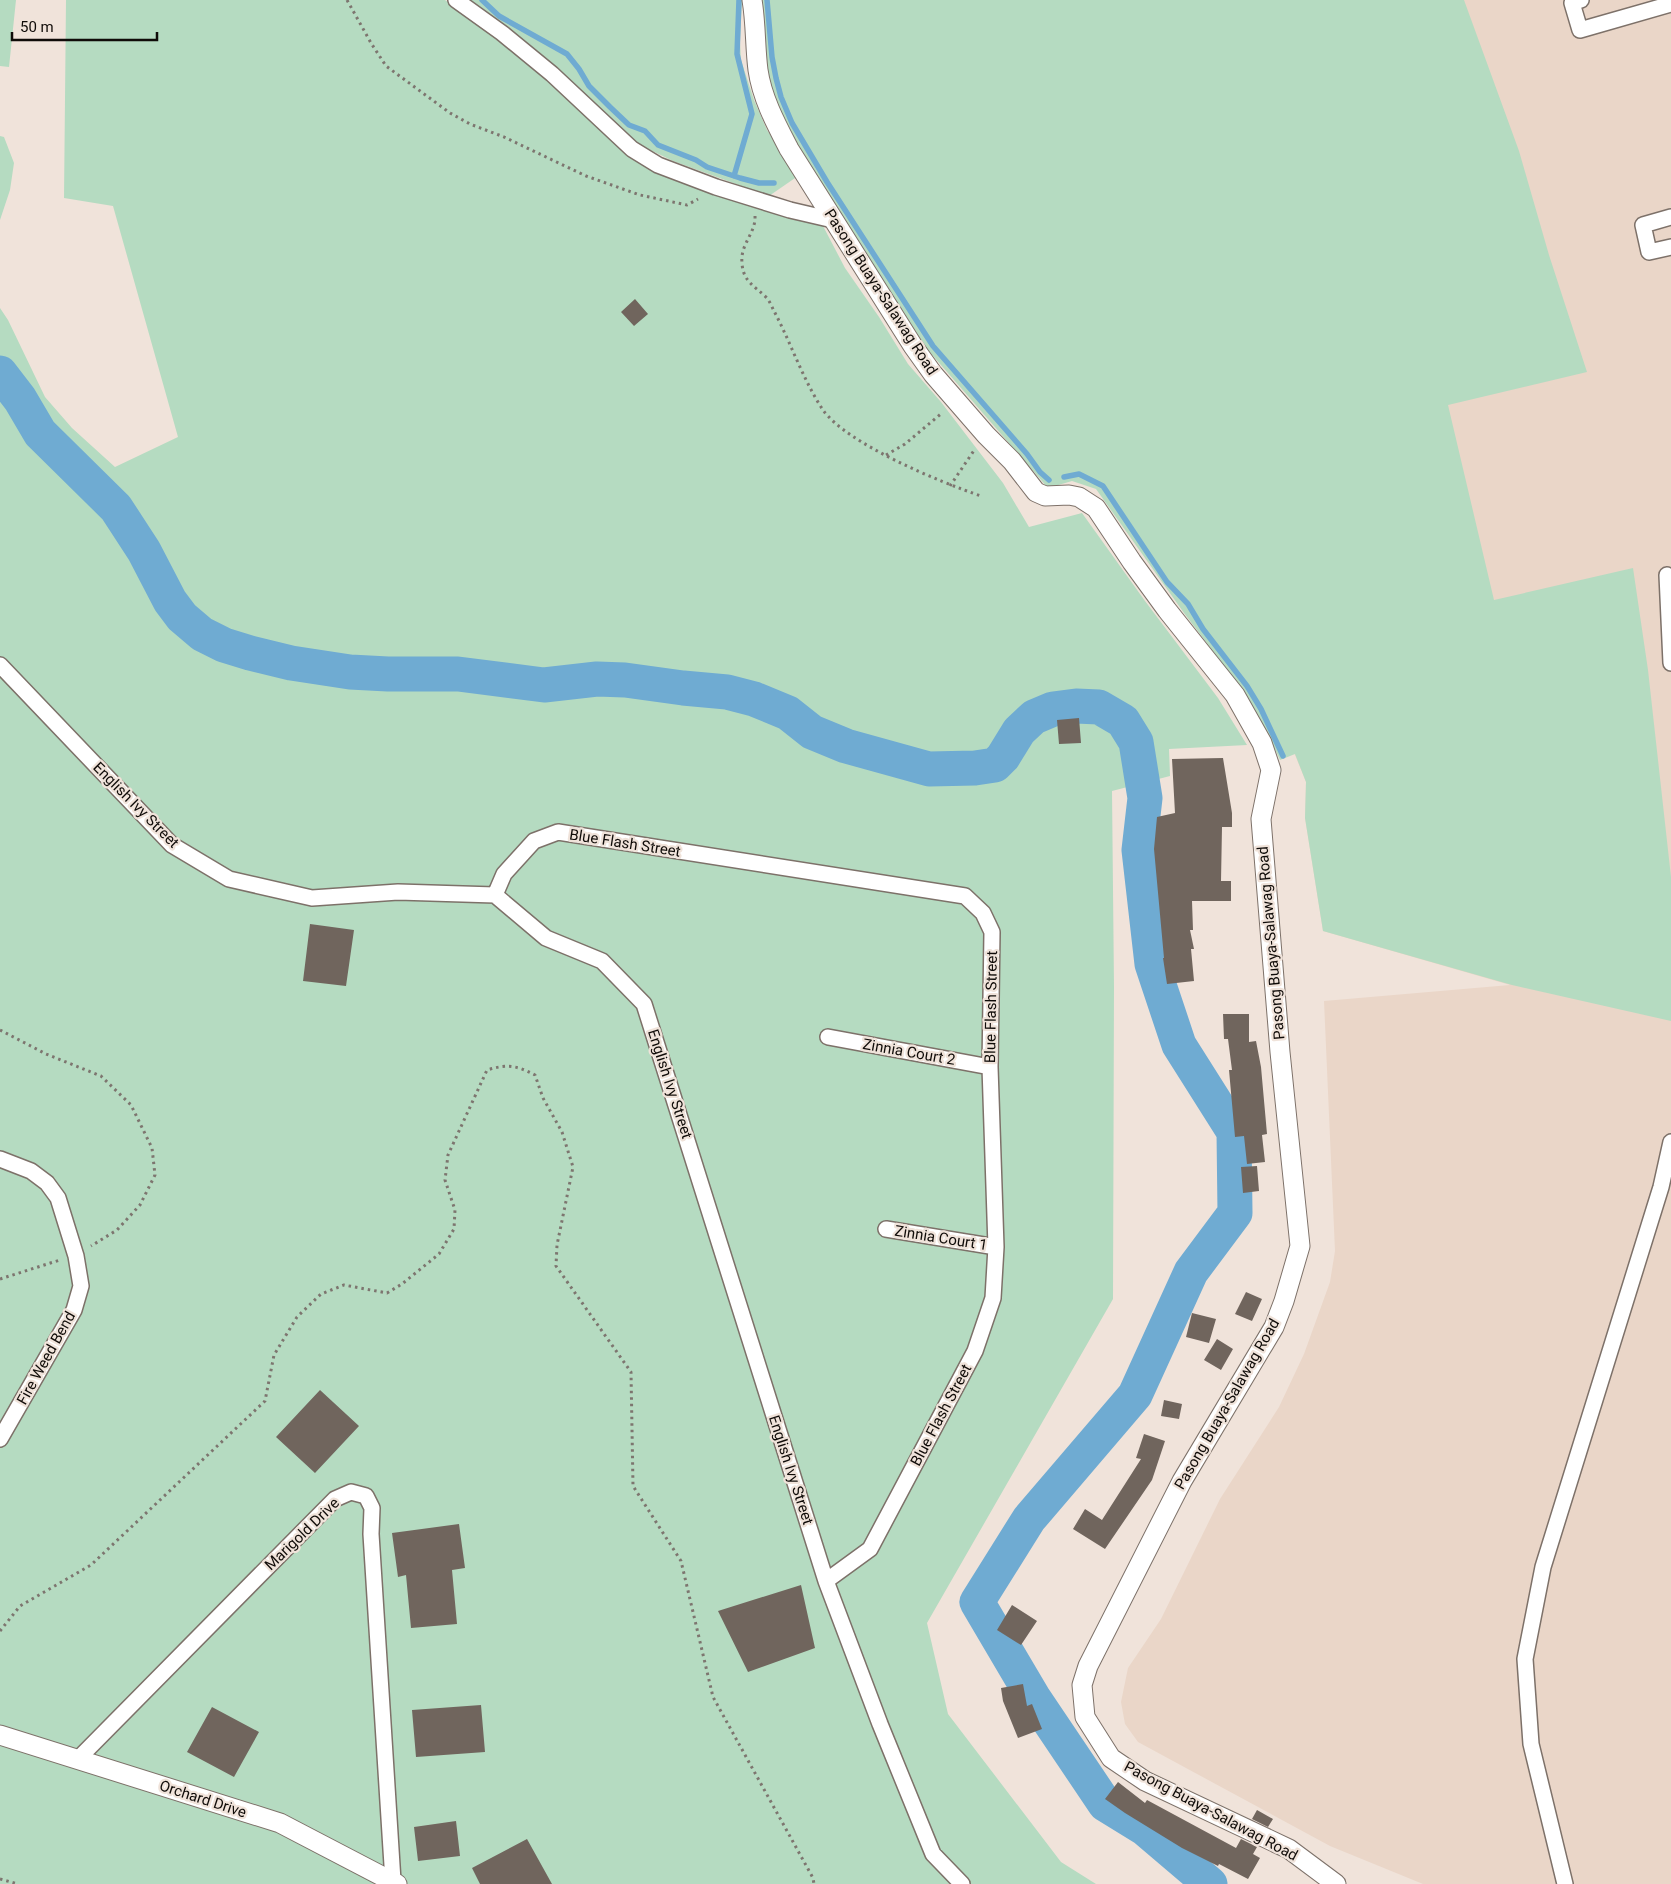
<svg xmlns="http://www.w3.org/2000/svg" width="1671" height="1884" font-family="Roboto,sans-serif">
  <style>
    .built { fill: #ead6c8 }
    .green { fill: #b5dbc1 }
    .lines { fill: none; stroke-linecap: round; stroke-linejoin: round }
    .stream { stroke: #6fabd2; stroke-width: 5.5 }
    .river { stroke: #6fabd2; stroke-width: 35 }
    .building { fill: #70655d }
    .minor-casing { stroke: #7d7169; stroke-width: 18 }
    .tertiary-casing { stroke: #7d7169; stroke-width: 21 }
    .path { stroke: #7d756f; stroke-width: 3; stroke-dasharray: 2.5 4; stroke-linecap: butt }
    .minor { stroke: #fff; stroke-width: 15 }
    .tertiary { stroke: #fff; stroke-width: 19 }
    .labels { text-anchor: middle; dominant-baseline: central; stroke-width: 4.5; stroke-linejoin: round; paint-order: stroke }
    .street-label { font-size: 15px; fill: #0f0b08; stroke: #f0e3da }
  </style>
  <rect width="100%" height="100%" fill="#f0e3da"/>
  <path class="built" d="M 804,0 L 1671,0 L 1671,1884 L 1423,1884 L 1330,1846 L 1138,1742 L 1125,1724 L 1121,1702 L 1128,1668 L 1161,1619 L 1220,1499 L 1279,1407 L 1304,1354 L 1330,1282 L 1335,1251 L 1324,1001 L 1510,985 L 1323,931 L 1305,818 L 1306,782 L 1291,745 Z"/>
  <path class="green" d="M 0,0 L 16,0 L 9,67 L 0,66 Z
    M 66,0 L 445,0 L 525,59 L 610,138 L 786,216 L 823,226 L 845,268 L 879,317 L 908,364 L 941,402 L 1003,483 L 1029,527 L 1082,513 L 1145,601 L 1218,698 L 1247,745 L 1169,749 L 1170,776 L 1112,791 L 1114,987 L 1113,1299 L 927,1623 L 948,1714 L 1061,1862 L 1096,1884 L 0,1884 L 0,308 L 8,320 L 45,397 L 72,428 L 115,467 L 178,437 L 113,206 L 64,198 Z
    M 461,0 L 742,0 L 740,42 L 741,60 L 754,100 L 767,130 L 798,176 L 769,196 L 673,161 L 640,145 Z
    M 758,0 L 1464,0 L 1519,151 L 1549,255 L 1587,372 L 1448,405 L 1494,600 L 1633,568 L 1648,670 L 1671,877 L 1671,1021 L 1512,985 L 1323,931 L 1305,818 L 1306,782 L 1295,754 L 1280,760 L 1266,730 L 1247,696 L 1184,613 L 1096,489 L 1072,481 L 1048,488 L 927,349 L 781,118 L 766,73 Z
    M 0,136 L 4,137 L 14,163 L 10,190 L 0,220 Z"/>
  <g class="lines">
    <path class="stream" d="M 482,0 L 499,16 L 567,54 L 579,69 L 589,86 L 610,107 L 629,125 L 645,131 L 658,145 L 696,160 L 707,167 L 740,178 L 759,183 L 774,183
      M 767,0 L 772,57 L 776,78 L 781,97 L 792,123 L 827,182 L 933,346 L 1027,454 L 1040,472 L 1049,480
      M 734,176 L 752,114 L 737,54 L 739,0
      M 1064,477 L 1079,474 L 1103,486 L 1167,582 L 1188,604 L 1203,629 L 1247,686 L 1261,709 L 1283,756"/>
    <path class="river" d="M 0,373 L 20,399 L 40,433 L 116,508 L 144,551 L 170,601 L 182,617 L 202,634 L 224,645 L 250,653 L 291,663 L 350,672 L 388,674 L 458,674 L 544,685 L 597,679 L 625,680 L 683,688 L 727,692 L 754,699 L 788,713 L 812,732 L 846,746 L 929,769 L 975,768 L 995,765 L 1003,757 L 1019,731 L 1034,717 L 1053,709 L 1076,706 L 1099,707 L 1123,721 L 1136,742 L 1145,798 L 1139,850 L 1152,964 L 1179,1045 L 1234,1132 L 1235,1213 L 1191,1272 L 1135,1395 L 1029,1519 L 977,1602 L 1033,1697 L 1105,1804 L 1144,1828 L 1210,1884"/>
  </g>
  <path class="building" d="M 635,299 L 648,314 L 634,326 L 621,312 Z
    M 1079,718 L 1081,743 L 1059,744 L 1057,720 Z
    M 1223,758 L 1232,813 L 1232,827 L 1222,827 L 1221,881 L 1231,881 L 1231,901 L 1192,901 L 1193,930 L 1190,930 L 1194,949 L 1191,949 L 1194,981 L 1167,984 L 1163,958 L 1164,958 L 1154,849 L 1157,817 L 1175,813 L 1172,759 Z
    M 310,924 L 354,930 L 346,986 L 303,981 Z
    M 1223,1014 L 1249,1014 L 1249,1042 L 1256,1041 L 1261,1067 L 1267,1134 L 1262,1135 L 1265,1162 L 1247,1164 L 1244,1136 L 1235,1137 L 1229,1070 L 1232,1070 L 1228,1039 L 1224,1039 Z
    M 1257,1166 L 1259,1191 L 1243,1193 L 1241,1167 Z
    M 1246,1292 L 1262,1299 L 1252,1321 L 1235,1314 Z
    M 1192,1313 L 1216,1319 L 1209,1343 L 1186,1337 Z
    M 1217,1339 L 1233,1349 L 1221,1370 L 1204,1360 Z
    M 320,1390 L 359,1426 L 315,1473 L 276,1437 Z
    M 1164,1400 L 1182,1404 L 1179,1419 L 1161,1416 Z
    M 1144,1434 L 1165,1441 L 1152,1480 L 1105,1549 L 1073,1529 L 1085,1509 L 1102,1520 L 1141,1459 L 1136,1458 Z
    M 459,1524 L 465,1568 L 452,1570 L 457,1624 L 411,1628 L 406,1575 L 398,1577 L 392,1533 Z
    M 801,1585 L 815,1648 L 748,1672 L 718,1611 Z
    M 1012,1605 L 1037,1621 L 1021,1645 L 997,1630 Z
    M 1023,1684 L 1027,1706 L 1032,1704 L 1042,1729 L 1018,1738 L 1003,1701 L 1001,1688 Z
    M 481,1705 L 485,1752 L 416,1757 L 412,1710 Z
    M 212,1707 L 259,1732 L 234,1777 L 187,1752 Z
    M 1118,1782 L 1145,1803 L 1147,1800 L 1236,1848 L 1241,1839 L 1257,1847 L 1253,1854 L 1260,1858 L 1248,1879 L 1219,1864 L 1218,1866 L 1182,1848 L 1125,1813 L 1105,1799 Z
    M 1257,1810 L 1273,1819 L 1268,1827 L 1252,1819 Z
    M 456,1821 L 460,1856 L 418,1861 L 414,1827 Z
    M 527,1839 L 552,1884 L 480,1884 L 472,1868 Z"/>
  <g class="lines">
    <g class="minor-casing">
      <path id="minor" d="M 456,0 L 502,33 L 552,74 L 632,149 L 658,165 L 716,187 L 790,210 L 833,220
        M 1581,0 L 1572,3 L 1580,30 L 1671,4
        M 1671,217 L 1643,225 L 1649,252 L 1671,247
        M 1667,575 L 1671,663
        M 0,665 L 172,845 L 229,879 L 312,898 L 398,892 L 495,895 L 546,938 L 602,961 L 644,1004 L 826,1581 L 880,1724 L 933,1854 L 962,1884
        M 495,895 L 504,874 L 534,841 L 558,832 L 965,896 L 983,913 L 992,932 L 990,1067 L 996,1247 L 993,1298 L 975,1351 L 870,1549 L 826,1581
        M 828,1037 L 990,1067
        M 0,1159 L 31,1171 L 47,1183 L 58,1198 L 76,1256 L 81,1286 L 74,1310 L 0,1439
        M 886,1229 L 996,1247
        M 78,1759 L 335,1499 L 351,1492 L 366,1496 L 372,1508 L 371,1534 L 393,1881
        M 1565,1884 L 1531,1744 L 1525,1659 L 1543,1567 L 1661,1187 L 1671,1142"/>
    </g>
    <g class="tertiary-casing">
      <path id="tertiary" d="M 752,0 C 756,23 755,47 758,70 C 762,98 776,124 789,149 L 913,346 L 933,374 L 986,435 L 1012,461 L 1036,492 L 1045,496 L 1069,495 L 1079,497 L 1096,508 L 1132,562 L 1167,610 L 1235,695 L 1262,743 L 1271,770 L 1261,819 L 1280,1052 L 1300,1246 L 1284,1301 L 1274,1327 L 1182,1481 L 1088,1666 L 1082,1685 L 1085,1717 L 1111,1758 L 1145,1781 L 1289,1849 L 1336,1884
        M 0,1735 L 280,1823 L 397,1884"/>
    </g>
    <path class="path" d="M 347,0 L 371,43 L 386,66 L 450,113 L 470,124 L 504,137 L 586,176 L 640,195 L 687,205 L 698,199
      M 755,216 C 756,233 740,244 742,263 C 743,282 755,286 767,298 C 770,302 772,307 774,311 C 791,343 803,380 823,410 C 847,444 940,482 981,496
      M 886,455 L 905,444 L 942,413
      M 950,486 L 975,449
      M 0,1030 L 46,1054 L 101,1076 L 131,1105 L 152,1148 L 155,1175 L 140,1205 L 117,1230 L 91,1246
      M 0,1279 L 60,1260
      M 0,1631 L 20,1606 L 91,1565 L 265,1401 L 274,1355 L 297,1317 L 321,1294 L 344,1285 L 387,1293 L 402,1284 L 439,1254 L 454,1229 L 455,1210 L 445,1180 L 448,1155 L 487,1070 C 507,1064 516,1065 535,1075 L 543,1098 L 562,1132 L 573,1167 L 557,1245 L 556,1266 L 631,1372 L 633,1486 L 681,1561 L 713,1697 L 813,1878 L 814,1884
      M 0,1879 L 18,1884"/>
    <use href="#minor" class="minor"/>
    <use href="#tertiary" class="tertiary"/>
  </g>
  <g class="labels">
    <g class="street-label">
      <text transform="translate(881 292) rotate(57)">Pasong Buaya-Salawag Road</text>
      <text transform="translate(136 805) rotate(45)">English Ivy Street</text>
      <text transform="translate(625 843) rotate(9)">Blue Flash Street</text>
      <text transform="translate(1271 943) rotate(-95)">Pasong Buaya-Salawag Road</text>
      <text transform="translate(991 1007) rotate(-89)">Blue Flash Street</text>
      <text transform="translate(909 1052) rotate(10)">Zinnia Court 2</text>
      <text transform="translate(670 1084) rotate(72)">English Ivy Street</text>
      <text transform="translate(941 1238) rotate(9)">Zinnia Court 1</text>
      <text transform="translate(46 1358) rotate(-61)">Fire Weed Bend</text>
      <text transform="translate(1227 1404) rotate(-60)">Pasong Buaya-Salawag Road</text>
      <text transform="translate(941 1415) rotate(-62)">Blue Flash Street</text>
      <text transform="translate(791 1470) rotate(72)">English Ivy Street</text>
      <text transform="translate(302 1534) rotate(-44)">Marigold Drive</text>
      <text transform="translate(203 1799) rotate(18)">Orchard Drive</text>
      <text transform="translate(1211 1811) rotate(28)">Pasong Buaya-Salawag Road</text>
    </g>
  </g>
  <path d="M12 32v8h145v-8" fill="none" stroke="#0f0b08" stroke-width="2.5"/>
  <text x="20" y="32" font-size="15" fill="#0f0b08" stroke="#f0e3da" stroke-width="4" paint-order="stroke">50 m</text>
</svg>
